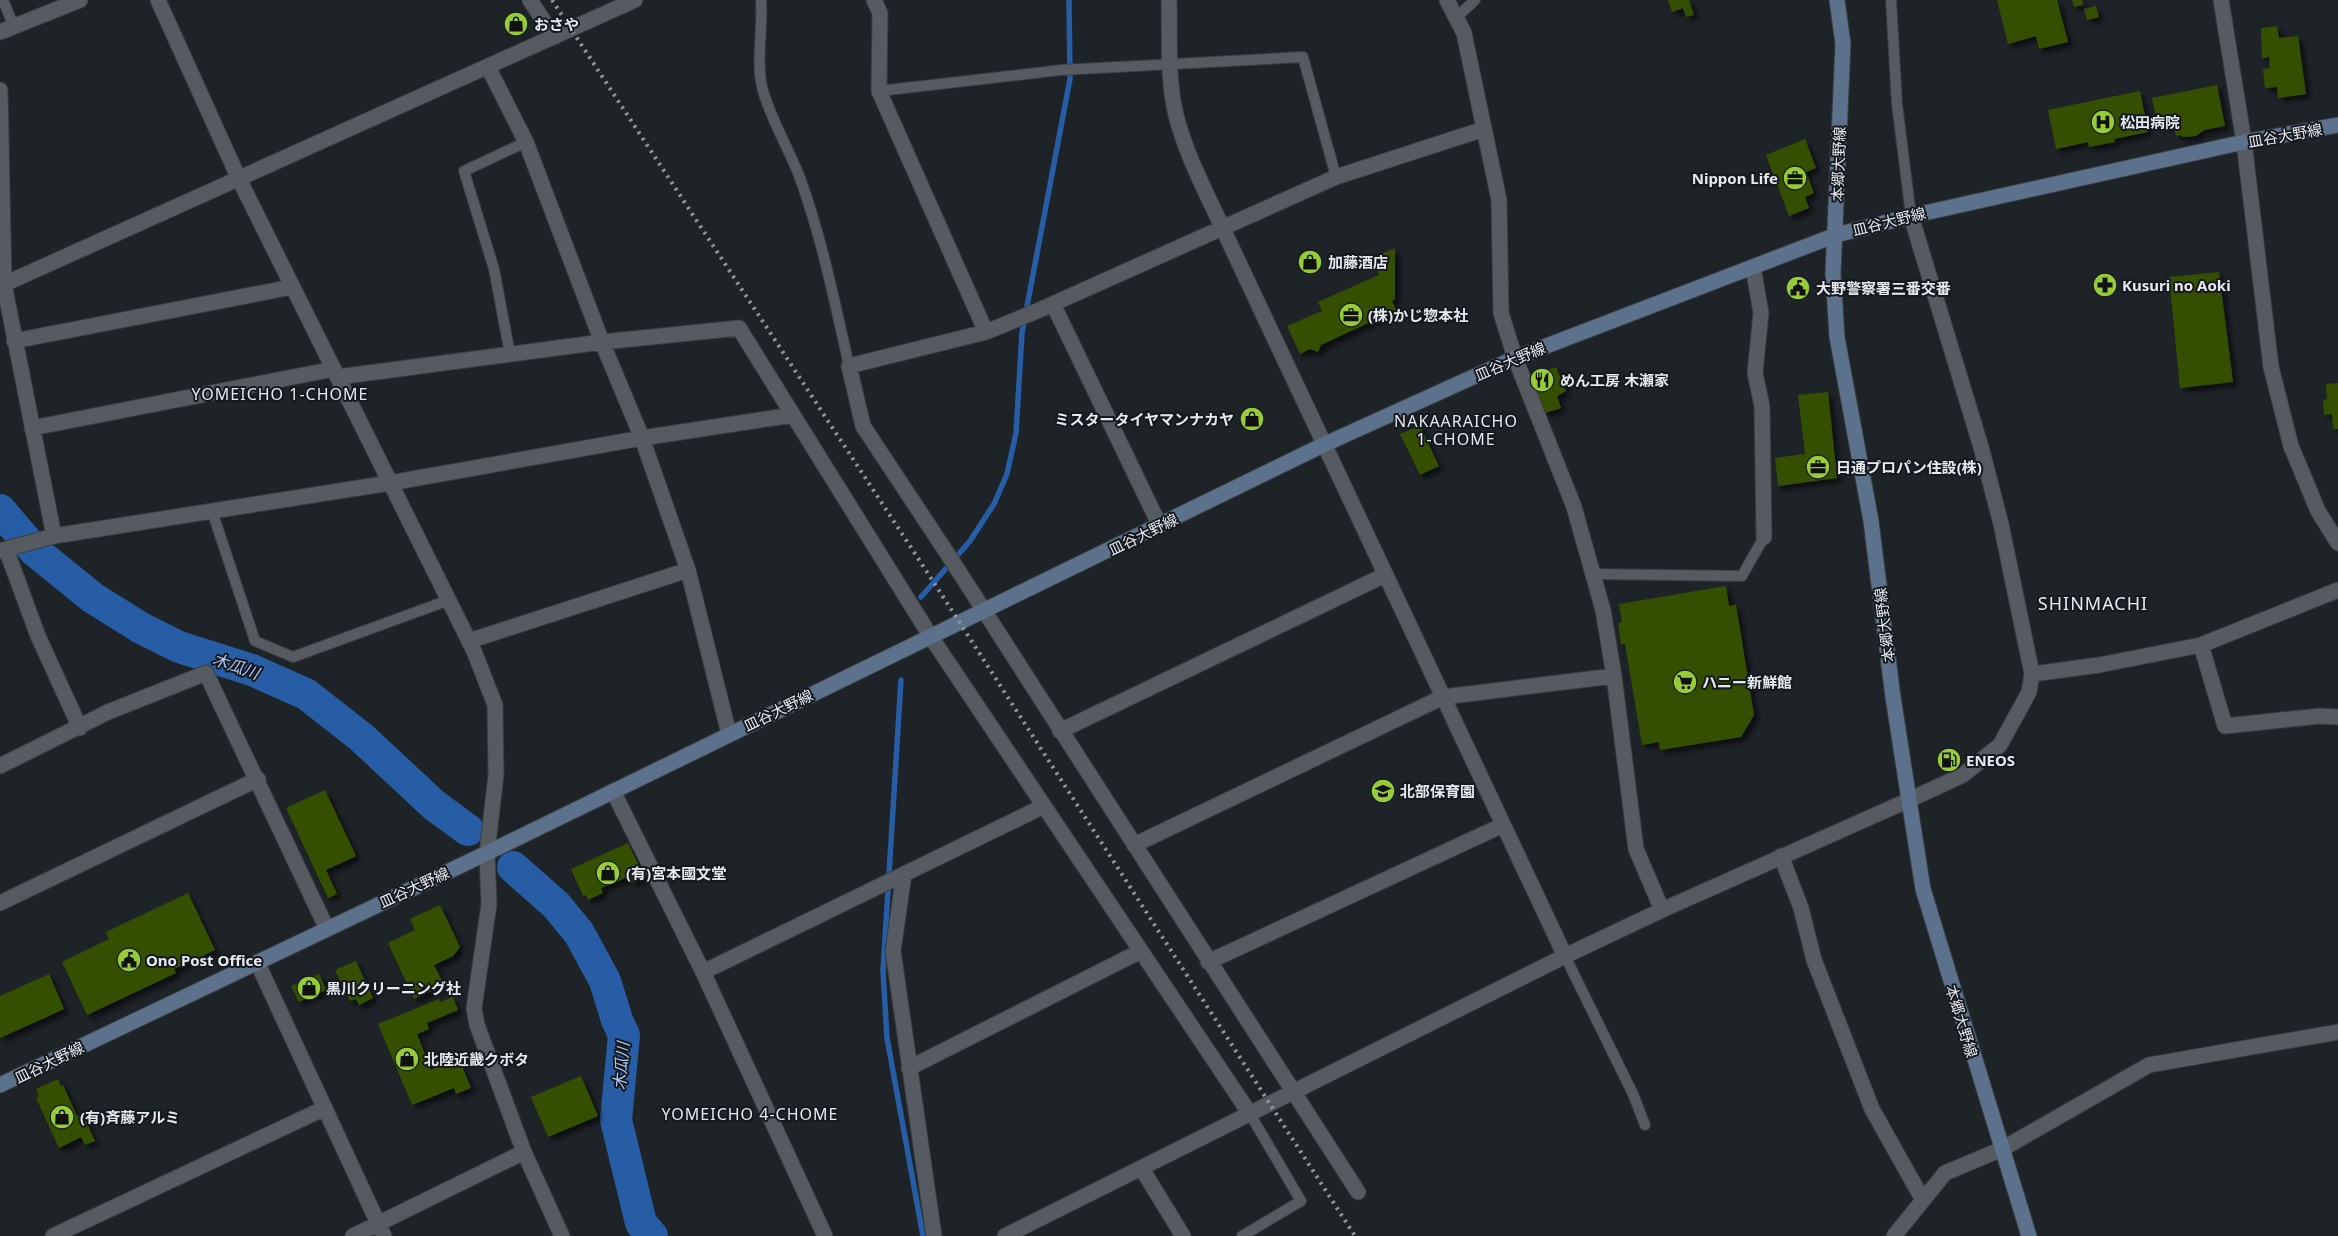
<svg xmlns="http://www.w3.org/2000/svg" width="2338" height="1236" font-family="'Noto Sans','Noto Sans JP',sans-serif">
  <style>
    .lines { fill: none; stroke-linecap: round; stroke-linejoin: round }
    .stream { stroke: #275da5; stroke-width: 5.5 }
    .river { stroke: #275da5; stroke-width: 32 }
    .building { fill: #365000; filter: url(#shadow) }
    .service-casing { stroke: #393d41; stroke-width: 12 }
    .minor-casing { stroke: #393d41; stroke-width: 17 }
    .tertiary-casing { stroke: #393d41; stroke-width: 17 }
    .secondary-casing { stroke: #393d41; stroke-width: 17 }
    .service { stroke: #565b62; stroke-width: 10 }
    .minor { stroke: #565b62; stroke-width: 15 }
    .tertiary { stroke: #565b62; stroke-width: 15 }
    .secondary { stroke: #5c718c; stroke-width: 15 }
    .rail { stroke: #919599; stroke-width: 4; stroke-dasharray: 2.5 5; stroke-linecap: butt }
    .labels { text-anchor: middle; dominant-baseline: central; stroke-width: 4; stroke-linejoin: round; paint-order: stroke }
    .poi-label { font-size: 15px; font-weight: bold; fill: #e6e9ed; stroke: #15191f; text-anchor: start }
    .street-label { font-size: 15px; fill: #e6e9ed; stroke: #15191f }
    .neighbourhood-label { font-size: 16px; letter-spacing: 1px; fill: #e6e9ed; stroke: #15191f }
    .water-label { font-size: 16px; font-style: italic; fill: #b1cdf5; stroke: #15191f }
    .quarter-label { font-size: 18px; letter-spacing: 1px; fill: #e6e9ed; stroke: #15191f }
  </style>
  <defs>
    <filter id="shadow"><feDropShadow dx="4.5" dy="4.5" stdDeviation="2.5" flood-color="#0009"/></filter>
  </defs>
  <rect width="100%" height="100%" fill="#1e2328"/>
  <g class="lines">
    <path class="stream" d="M 921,597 L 970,541 L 994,504 L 1007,474 L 1016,433 L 1022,333 L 1070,79 L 1069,0
      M 901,680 L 883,971 L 887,1038 L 923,1236"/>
    <path class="river" d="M 0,510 L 35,551 L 93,598 L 141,628 L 179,647 L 252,670 L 306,694 L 361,737 L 434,805 L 468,830
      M 513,867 L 556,905 L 579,933 L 605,981 L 617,1020 L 624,1035 L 616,1120 L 641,1223 L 652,1236"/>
  </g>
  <path class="building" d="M 1668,0 L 1689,0 L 1694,15 L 1686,17 L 1683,8 L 1672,12 Z
    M 1997,0 L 2057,0 L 2068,42 L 2039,49 L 2036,36 L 2008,44 Z
    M 2072,0 L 2082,0 L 2083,5 L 2074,7 Z
    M 2096,6 L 2099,17 L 2087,20 L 2084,9 Z
    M 2277,26 L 2279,38 L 2298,36 L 2306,94 L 2278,98 L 2277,87 L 2265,88 L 2263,69 L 2270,68 L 2269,57 L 2262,58 L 2261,28 Z
    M 2217,85 L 2225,126 L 2204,130 L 2196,136 L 2183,137 L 2180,135 L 2176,136 L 2173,123 L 2158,126 L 2152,98 Z
    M 2140,91 L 2148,132 L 2114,139 L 2115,142 L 2089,147 L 2088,142 L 2056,149 L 2048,110 Z
    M 1805,139 L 1816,168 L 1806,172 L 1814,193 L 1805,197 L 1809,208 L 1789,216 L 1766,155 Z
    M 1395,248 L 1395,299 L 1392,301 L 1396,310 L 1321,345 L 1318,352 L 1310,349 L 1300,354 L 1287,326 L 1322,311 L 1318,302 L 1379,275 L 1372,258 Z
    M 2219,272 L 2233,382 L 2180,388 L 2169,277 Z
    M 1556,367 L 1566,391 L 1557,396 L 1561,408 L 1545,413 L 1531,376 Z
    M 2338,383 L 2338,429 L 2333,429 L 2332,414 L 2324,415 L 2323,400 L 2327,399 L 2326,384 Z
    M 1828,392 L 1837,478 L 1778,486 L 1775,458 L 1805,454 L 1798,395 Z
    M 1420,426 L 1439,466 L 1420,475 L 1400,434 Z
    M 1726,586 L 1729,606 L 1736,605 L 1754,715 L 1741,737 L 1660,750 L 1659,742 L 1642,745 L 1625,644 L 1621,644 L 1618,623 L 1622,622 L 1619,604 Z
    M 325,790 L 356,856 L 326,870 L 337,894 L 328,898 L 286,808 Z
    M 628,843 L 645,878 L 633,883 L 630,876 L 601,888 L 603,893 L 588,900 L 586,895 L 583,896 L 571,869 Z
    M 188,893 L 215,950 L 174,969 L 176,973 L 87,1015 L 62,962 L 109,939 L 106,932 Z
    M 440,905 L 460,947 L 453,956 L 434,965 L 444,985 L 414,999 L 388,943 L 415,930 L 410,919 Z
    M 356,961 L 373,998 L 359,1005 L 356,999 L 350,1001 L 335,970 Z
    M 49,974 L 64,1009 L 0,1038 L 0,996 Z
    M 319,974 L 326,990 L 299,1002 L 291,986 Z
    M 453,997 L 458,1010 L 427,1023 L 429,1029 L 417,1034 L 431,1070 L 459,1059 L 471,1088 L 456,1094 L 454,1088 L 412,1105 L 378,1024 L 439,999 L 440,1002 Z
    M 581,1076 L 598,1116 L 548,1137 L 531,1097 Z
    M 58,1079 L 61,1086 L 63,1085 L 77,1116 L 83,1114 L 95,1141 L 85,1145 L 81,1137 L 59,1148 L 36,1098 L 39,1096 L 36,1089 Z"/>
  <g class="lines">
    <g class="service-casing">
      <path id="service" d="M 3,0 L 14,27
        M 761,0 C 763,29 756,59 762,87 C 769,116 789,149 800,178 C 822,239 835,303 849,366
        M 1891,0 L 1897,104 L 1911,216
        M 1456,18 L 1475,0
        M 879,91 L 1061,70 L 1303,57 L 1336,177
        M 510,354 L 494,269 L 464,171 L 526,142
        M 212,511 L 255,641 L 293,657 L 449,600
        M 1592,574 L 1742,576 L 1764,537
        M 1565,956 L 1633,1094 L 1645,1125
        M 1242,1236 L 1301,1201 L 1250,1114"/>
    </g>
    <g class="minor-casing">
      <path id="minor" d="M 158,0 L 239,179
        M 530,0 L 554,37
        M 874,0 L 880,13 L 879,91 L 986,332
        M 1169,0 C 1170,37 1167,79 1176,115 C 1186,155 1206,192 1223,229
        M 1447,0 L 1464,33 L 1499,200 L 1501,313 L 1515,358 L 1574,507 L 1603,610 L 1614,676 L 1636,849 L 1662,910
        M 488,67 L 526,142 L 602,342 L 642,438 L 793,415 L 931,637 L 1250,1114
        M 0,90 L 4,284 L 54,536 L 6,549
        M 1753,267 L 1761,313 L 1755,373 L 1762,406 L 1764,537
        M 1053,304 L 1160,526
        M 14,341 L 292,287
        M 338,377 L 602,342 L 739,328 L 793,415
        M 32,428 L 334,369
        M 54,536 L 390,483 L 642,438 L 688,570 L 729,734
        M 0,551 L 6,549 L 38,636 L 80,728
        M 469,641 L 688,570
        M 2201,645 L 2225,726 L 2320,716 L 2338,717
        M 2032,674 L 2099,665 L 2201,645 L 2338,590
        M 1060,731 L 1385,575
        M 0,766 L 108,712 L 206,673 L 327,929
        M 1909,800 L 1963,775 L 2000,745 L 2029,692 L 2032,674 L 2001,524 L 1981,447 L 1911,216
        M 1134,845 L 1443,697 L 1614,676
        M 1781,856 L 1801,908 L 1814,960 L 1872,1109 L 1923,1200
        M 904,874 L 893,951 L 934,1236
        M 0,903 L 258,779
        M 257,962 L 384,1236
        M 1208,962 L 1503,825
        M 703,972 L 1044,806
        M 909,1068 L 1141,951
        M 1142,1169 L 1183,1236
        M 1358,1192 L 947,553 L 863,426 L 849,366 L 986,332 L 1037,311 L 1336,177 L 1484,129
        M 53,1236 L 325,1108
        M 353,1236 L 524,1152
        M 1894,1236 L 1945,1173 L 2002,1149 L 2149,1065 L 2338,1032"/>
    </g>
    <g class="tertiary-casing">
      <path id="tertiary" d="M 2221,0 L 2244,142 L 2271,367 L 2291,446 L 2318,511 L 2338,543
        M 0,32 L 80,0
        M 239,179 L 474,651 L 495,705 L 496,775 L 487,853 L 489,904 L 474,1008 L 477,1025 L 524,1152 L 562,1236
        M 1223,229 L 1565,956
        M 0,286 L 635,0
        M 613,791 L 703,972 L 825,1236
        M 1005,1236 L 1565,956 L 1662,910 L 1909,800"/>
    </g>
    <g class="secondary-casing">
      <path id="secondary" d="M 1837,0 L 1843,44 L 1833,273 L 1837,337 L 1871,521 L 1893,697 L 1909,800 L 1923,889 L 2029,1236
        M 0,1085 L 487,853 L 1323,445 L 1515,358 L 1836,235 L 1911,216 L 2244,142 L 2338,125"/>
    </g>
    <use href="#service" class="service"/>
    <use href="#minor" class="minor"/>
    <use href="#tertiary" class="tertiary"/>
    <use href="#secondary" class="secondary"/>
    <path class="rail" d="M 552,0 L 929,575 L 1355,1236"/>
  </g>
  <defs>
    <g id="shop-disc" transform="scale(1.25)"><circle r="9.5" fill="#97cc38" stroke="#15191f"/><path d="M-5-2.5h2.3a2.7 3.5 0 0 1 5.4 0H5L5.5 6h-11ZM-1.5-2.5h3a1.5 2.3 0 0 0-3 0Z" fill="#111"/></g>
    <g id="hospital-disc" transform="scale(1.25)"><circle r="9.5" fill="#97cc38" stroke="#15191f"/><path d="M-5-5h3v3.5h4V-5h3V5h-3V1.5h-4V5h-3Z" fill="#111"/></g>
    <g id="office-disc" transform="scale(1.25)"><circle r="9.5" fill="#97cc38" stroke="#15191f"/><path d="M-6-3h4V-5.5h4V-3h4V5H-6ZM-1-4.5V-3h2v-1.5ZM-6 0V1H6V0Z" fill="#111"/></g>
    <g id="pharmacy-disc" transform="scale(1.25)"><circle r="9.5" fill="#97cc38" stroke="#15191f"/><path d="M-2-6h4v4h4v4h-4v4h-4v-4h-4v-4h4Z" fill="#111"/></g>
    <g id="civic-disc" transform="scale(1.25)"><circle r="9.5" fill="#97cc38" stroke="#15191f"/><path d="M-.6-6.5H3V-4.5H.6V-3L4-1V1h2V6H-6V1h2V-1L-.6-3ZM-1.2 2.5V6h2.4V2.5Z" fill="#111"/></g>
    <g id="restaurant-disc" transform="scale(1.25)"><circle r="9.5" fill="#97cc38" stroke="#15191f"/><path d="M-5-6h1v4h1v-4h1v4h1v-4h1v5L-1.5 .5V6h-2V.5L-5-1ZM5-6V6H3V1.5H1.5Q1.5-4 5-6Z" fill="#111"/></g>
    <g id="supermarket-disc" transform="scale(1.25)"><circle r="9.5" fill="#97cc38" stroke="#15191f"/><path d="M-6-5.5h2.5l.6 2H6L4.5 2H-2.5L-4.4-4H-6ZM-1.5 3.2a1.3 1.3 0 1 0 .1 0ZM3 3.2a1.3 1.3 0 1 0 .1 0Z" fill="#111"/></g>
    <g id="fuel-disc" transform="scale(1.25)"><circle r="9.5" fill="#97cc38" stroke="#15191f"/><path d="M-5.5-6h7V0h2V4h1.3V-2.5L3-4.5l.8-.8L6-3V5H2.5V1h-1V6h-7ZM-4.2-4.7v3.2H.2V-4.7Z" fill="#111"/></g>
    <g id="school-disc" transform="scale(1.25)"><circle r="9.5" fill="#97cc38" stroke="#15191f"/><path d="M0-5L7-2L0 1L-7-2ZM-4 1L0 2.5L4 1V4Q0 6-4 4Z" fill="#111"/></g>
  </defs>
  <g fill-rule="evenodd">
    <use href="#shop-disc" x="516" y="24"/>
    <use href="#hospital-disc" x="2103" y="122"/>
    <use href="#office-disc" x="1795" y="178"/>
    <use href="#shop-disc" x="1310" y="262"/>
    <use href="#pharmacy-disc" x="2105" y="285"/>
    <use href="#civic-disc" x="1798" y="288"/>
    <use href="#office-disc" x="1351" y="315"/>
    <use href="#restaurant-disc" x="1542" y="380"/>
    <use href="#shop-disc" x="1252" y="419"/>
    <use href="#office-disc" x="1818" y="467"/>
    <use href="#supermarket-disc" x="1685" y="682"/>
    <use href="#fuel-disc" x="1949" y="760"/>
    <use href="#school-disc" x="1383" y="791"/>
    <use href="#shop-disc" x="608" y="873"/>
    <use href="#civic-disc" x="129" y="960"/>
    <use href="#shop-disc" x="309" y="988"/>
    <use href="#shop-disc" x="407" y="1059"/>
    <use href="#shop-disc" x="62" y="1117"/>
  </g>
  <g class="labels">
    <g class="poi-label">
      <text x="534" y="24">おさや</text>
      <text x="2120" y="122">松田病院</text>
      <text x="1778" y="178" text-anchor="end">Nippon Life</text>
      <text x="1328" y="262">加藤酒店</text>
      <text x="2122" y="285">Kusuri no Aoki</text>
      <text x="1816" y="288">大野警察署三番交番</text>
      <text x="1368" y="315">(株)かじ惣本社</text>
      <text x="1560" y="380">めん工房 木瀬家</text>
      <text x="1234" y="419" text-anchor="end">ミスタータイヤマンナカヤ</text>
      <text x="1836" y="467">日通プロパン住設(株)</text>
      <text x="1702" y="682">ハニー新鮮館</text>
      <text x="1966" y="760">ENEOS</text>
      <text x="1400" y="791">北部保育園</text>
      <text x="626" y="873">(有)宮本國文堂</text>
      <text x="146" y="960">Ono Post Office</text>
      <text x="326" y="988">黒川クリーニング社</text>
      <text x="424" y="1059">北陸近畿クボタ</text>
      <text x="80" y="1117">(有)斉藤アルミ</text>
    </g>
    <g class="street-label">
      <text transform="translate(2285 135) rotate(-10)">皿谷大野線</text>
      <text transform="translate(1838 164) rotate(-88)">本郷大野線</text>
      <text transform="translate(1889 221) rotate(-14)">皿谷大野線</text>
      <text transform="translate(1510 361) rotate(-23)">皿谷大野線</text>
      <text transform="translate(1143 534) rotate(-26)">皿谷大野線</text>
      <text transform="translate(1884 625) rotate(-97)">本郷大野線</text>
      <text transform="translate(778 710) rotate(-26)">皿谷大野線</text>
      <text transform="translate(414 887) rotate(-25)">皿谷大野線</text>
      <text transform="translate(1962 1021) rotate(73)">本郷大野線</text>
      <text transform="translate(49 1062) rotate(-26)">皿谷大野線</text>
    </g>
    <g class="neighbourhood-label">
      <text x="280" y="394">YOMEICHO 1-CHOME</text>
      <text x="1456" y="421">NAKAARAICHO<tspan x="1456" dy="18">1-CHOME</tspan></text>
      <text x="750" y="1114">YOMEICHO 4-CHOME</text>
    </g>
    <g class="water-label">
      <text transform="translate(236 666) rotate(19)">木瓜川</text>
      <text transform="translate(621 1066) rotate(-85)">木瓜川</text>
    </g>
    <g class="quarter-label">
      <text x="2093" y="603">SHINMACHI</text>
    </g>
  </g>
</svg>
